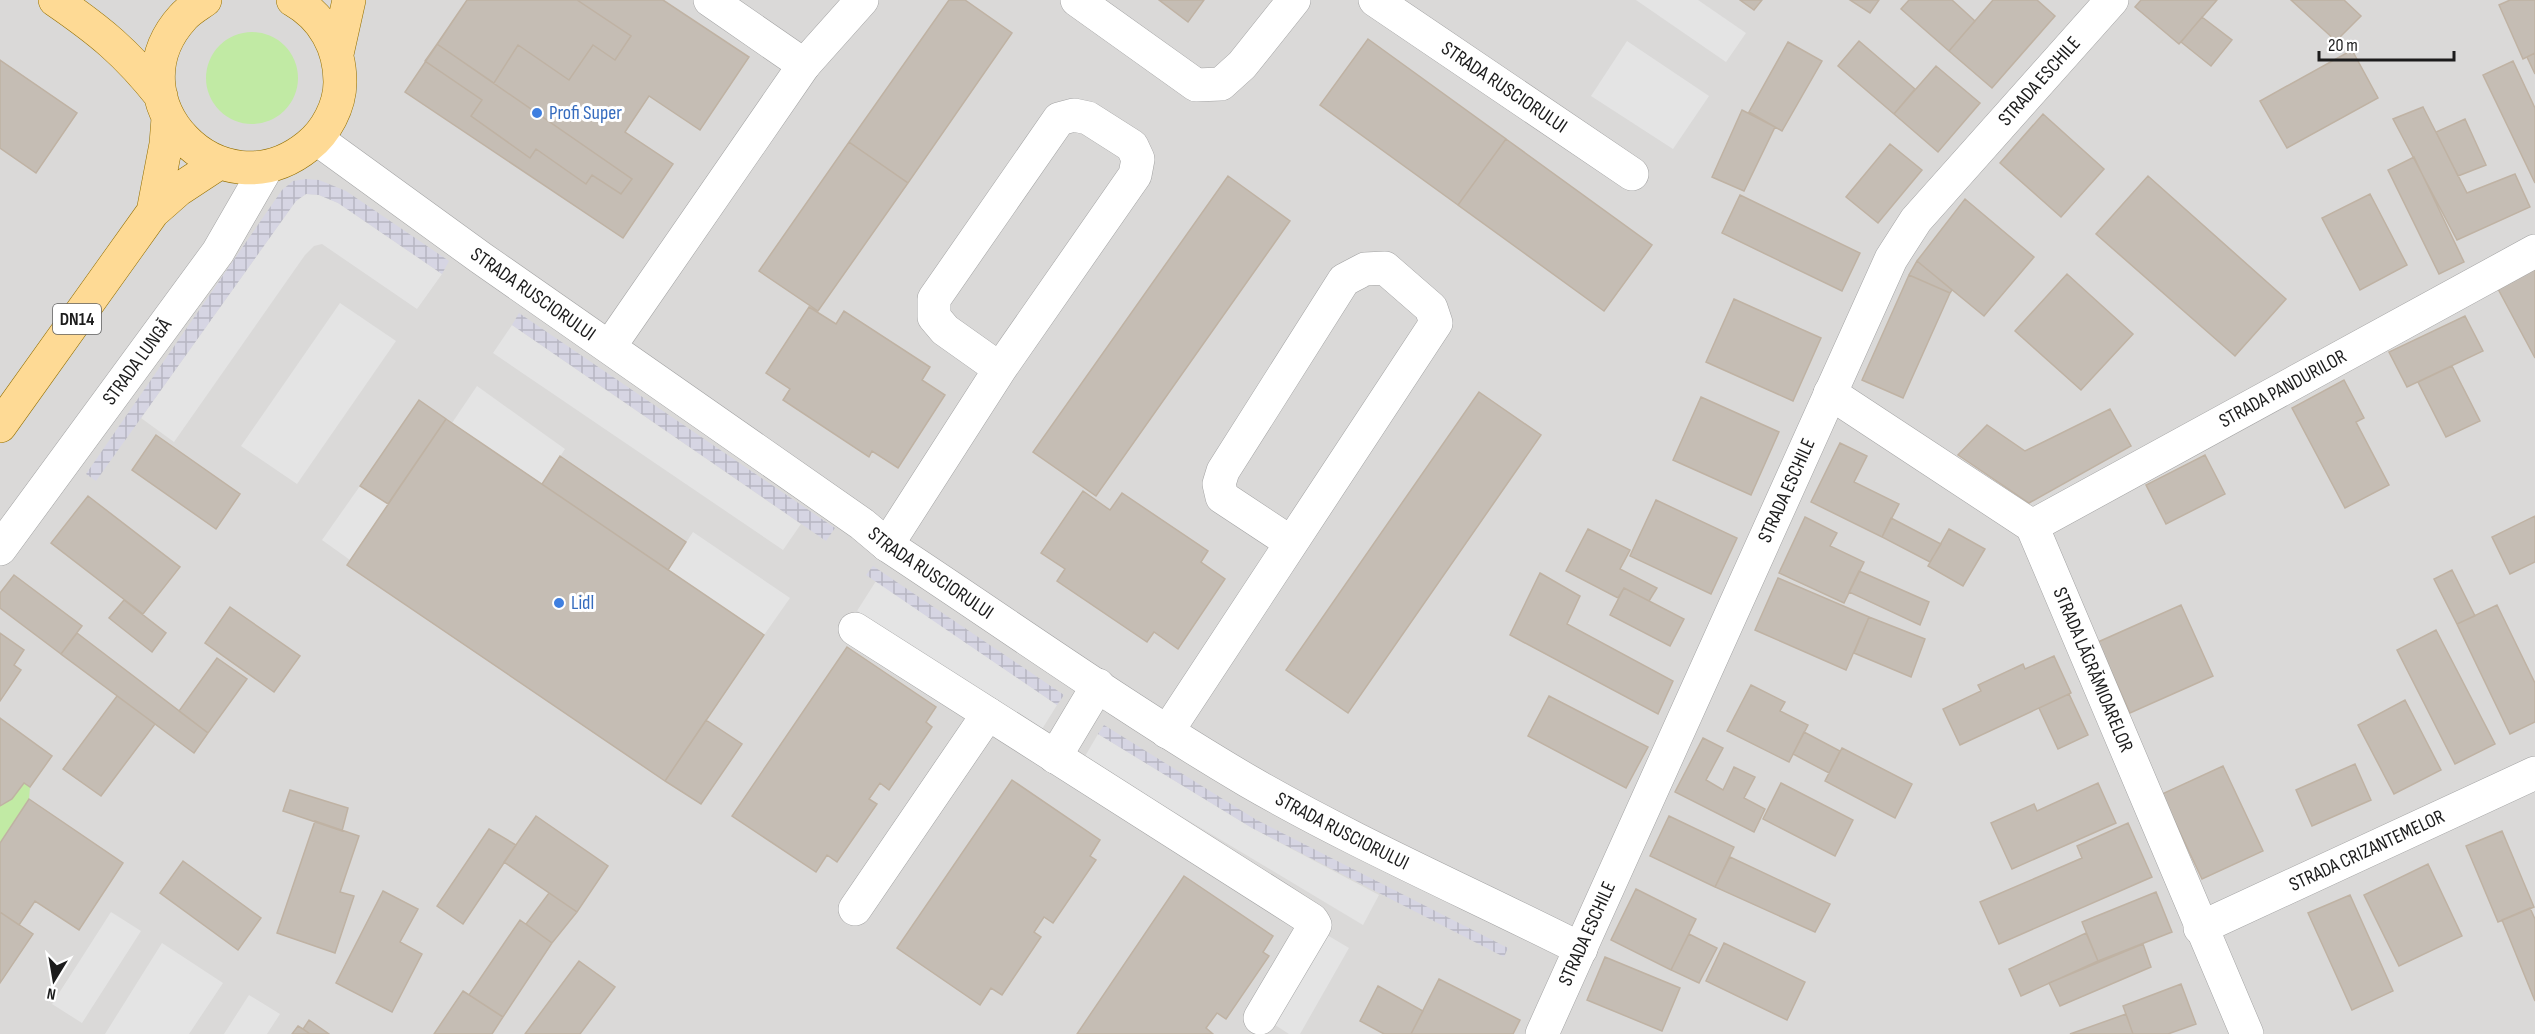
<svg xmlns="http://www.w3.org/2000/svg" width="2535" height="1034" font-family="'Sofia Sans Condensed',sans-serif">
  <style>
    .residential { fill: #dad9d8 }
    .grass { fill: #c1eaa4 }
    .parking { fill: #e4e4e4 }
    .plaza { fill: url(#plaza-grid) }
    .building { fill: #c5bdb4; stroke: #bfb2a3; stroke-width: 1.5 }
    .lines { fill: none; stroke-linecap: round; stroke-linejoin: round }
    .street-casing { stroke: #a3a3a3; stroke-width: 34 }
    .primary-casing { stroke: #936f00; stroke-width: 34 }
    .street { stroke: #fff; stroke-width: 33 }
    .primary { stroke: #feda95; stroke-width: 33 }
    .shop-dot { fill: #3f7fe0; stroke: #fff; stroke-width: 2 }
    .labels { text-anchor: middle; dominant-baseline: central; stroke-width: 6; stroke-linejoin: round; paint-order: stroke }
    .shield { fill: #fff; stroke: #606060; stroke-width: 1.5 }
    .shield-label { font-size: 18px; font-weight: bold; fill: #1c1c1c }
    .street-label { font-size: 20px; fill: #1c1c1c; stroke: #fff }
    .shop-label { font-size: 20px; fill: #366cbe; stroke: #fff; text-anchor: start }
  </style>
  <defs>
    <pattern id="plaza-grid" width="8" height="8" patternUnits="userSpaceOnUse" patternTransform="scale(1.5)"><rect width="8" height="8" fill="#d6d5e3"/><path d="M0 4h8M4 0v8" fill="none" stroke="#b7b6c2"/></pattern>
  </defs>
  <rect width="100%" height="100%" fill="#edeae1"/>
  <path class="residential" d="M 0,0 L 2535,0 L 2535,1034 L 0,1034 Z"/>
  <path class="grass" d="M206 78a46 46 0 1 1 92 0a46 46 0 1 1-92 0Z
    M 24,783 L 30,787 L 29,799 L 0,843 L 0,806 L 12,799 Z"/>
  <path class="parking" d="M 1636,0 L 1698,0 L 1746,33 L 1726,62 Z
    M 1627,41 L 1709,96 L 1673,149 L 1591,96 Z
    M 306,194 L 319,195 L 338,203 L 442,274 L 417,309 L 322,244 L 314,246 L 305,255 L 174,442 L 141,418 L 296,201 Z
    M 340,303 L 396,341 L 297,484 L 241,446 Z
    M 512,325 L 801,524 L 783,550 L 493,353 Z
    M 477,386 L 565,449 L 542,484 L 452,423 Z
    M 360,486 L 388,504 L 350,560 L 322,540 Z
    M 693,532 L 790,598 L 764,635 L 668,570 Z
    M 876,581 L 1057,705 L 1039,734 L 857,611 Z
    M 1098,734 L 1252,828 L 1379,895 L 1363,925 L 1084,758 Z
    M 111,912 L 141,931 L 82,1023 L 52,1004 Z
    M 1322,932 L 1349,948 L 1300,1034 L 1289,1034 L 1272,1023 Z
    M 162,943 L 223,983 L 189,1034 L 105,1034 Z
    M 249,995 L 280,1014 L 267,1034 L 224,1034 Z"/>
  <path class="plaza" d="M 306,179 L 319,180 L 346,191 L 449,261 L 442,274 L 338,203 L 319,195 L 306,194 L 296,201 L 96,481 L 86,474 L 282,190 L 293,181 Z
    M 519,313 L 835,528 L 826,541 L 512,325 Z
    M 873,566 L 1064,695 L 1057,705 L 866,575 Z
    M 1104,725 L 1255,819 L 1508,948 L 1504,957 L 1252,828 L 1098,734 Z"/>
  <path class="building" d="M 467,0 L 663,0 L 749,57 L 700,130 L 649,96 L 625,132 L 673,164 L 623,238 L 405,92 Z
    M 467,0 L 577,0 L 631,36 L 615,60 L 593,45 L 569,80 L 518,45 L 494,83 L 437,44 Z
    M 949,0 L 965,0 L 1012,33 L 908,183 L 849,142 Z
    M 1159,0 L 1204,0 L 1188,22 Z
    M 1740,0 L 1762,0 L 1754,10 Z
    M 1850,0 L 1879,0 L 1870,13 Z
    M 1909,0 L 1952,0 L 1975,21 L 1949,51 L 1901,9 Z
    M 1993,0 L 2037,0 L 2055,16 L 1992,88 L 1949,51 Z
    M 2141,0 L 2217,0 L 2179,44 L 2135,7 Z
    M 2291,0 L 2344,0 L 2361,16 L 2336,41 Z
    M 2510,0 L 2535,0 L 2535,53 L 2523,59 L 2499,5 Z
    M 2202,17 L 2232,40 L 2211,66 L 2181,42 Z
    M 1368,39 L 1506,139 L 1458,205 L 1320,105 Z
    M 1859,41 L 1915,89 L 1894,114 L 1838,66 Z
    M 1788,42 L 1822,61 L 1782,131 L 1749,112 Z
    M 437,44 L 632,179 L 621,194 L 592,175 L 586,184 L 536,149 L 530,158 L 471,116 L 482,100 L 425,61 Z
    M 2352,50 L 2378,98 L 2287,148 L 2260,101 Z
    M 2535,53 L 2535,74 L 2527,57 Z
    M 0,60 L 77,113 L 36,173 L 0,148 Z
    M 2513,61 L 2535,108 L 2535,183 L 2483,75 Z
    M 1936,66 L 1980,103 L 1938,152 L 1894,114 Z
    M 2423,107 L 2467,193 L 2515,174 L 2530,207 L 2457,240 L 2393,119 Z
    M 1742,110 L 1775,127 L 1744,191 L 1712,177 Z
    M 2043,114 L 2104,169 L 2061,217 L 2000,163 Z
    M 2465,119 L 2486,165 L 2458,176 L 2436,132 Z
    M 1506,139 L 1652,245 L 1604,311 L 1458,205 Z
    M 849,142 L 908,183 L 818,311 L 759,271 Z
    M 1890,144 L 1922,170 L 1878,223 L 1846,197 Z
    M 2414,157 L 2464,262 L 2439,274 L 2388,170 Z
    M 1228,176 L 1290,221 L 1096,496 L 1033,452 Z
    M 2148,176 L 2286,299 L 2235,356 L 2096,234 Z
    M 2370,194 L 2407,265 L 2360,290 L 2322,218 Z
    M 1740,195 L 1860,253 L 1842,291 L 1722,233 Z
    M 1965,199 L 2034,257 L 1984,316 L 1917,261 Z
    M 1917,261 L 1952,290 L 1950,293 L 1909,275 Z
    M 2535,267 L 2535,358 L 2497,287 Z
    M 2067,274 L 2133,334 L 2081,390 L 2015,331 Z
    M 1909,275 L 1950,293 L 1903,398 L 1862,380 Z
    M 1734,299 L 1821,338 L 1793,401 L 1706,362 Z
    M 809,307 L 836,324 L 844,311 L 930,367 L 922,380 L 945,395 L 898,468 L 872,451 L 869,457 L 783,400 L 790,389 L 766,373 Z
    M 2465,316 L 2483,351 L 2407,387 L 2389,352 Z
    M 2452,366 L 2480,421 L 2446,437 L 2418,382 Z
    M 2344,380 L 2364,418 L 2356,422 L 2389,485 L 2345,508 L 2292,408 Z
    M 1479,392 L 1541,435 L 1348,713 L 1286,670 Z
    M 1701,397 L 1779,432 L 1751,495 L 1673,460 Z
    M 419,400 L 446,419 L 388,504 L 360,486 Z
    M 2110,409 L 2131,446 L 2029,503 L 1958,455 L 1987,425 L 2025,451 Z
    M 446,419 L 764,635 L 665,781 L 347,565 Z
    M 156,435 L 240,494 L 216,529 L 132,470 Z
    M 1840,443 L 1867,456 L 1854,482 L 1899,504 L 1882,537 L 1811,502 Z
    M 2205,455 L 2225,494 L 2166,524 L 2146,485 Z
    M 560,456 L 686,542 L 668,570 L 542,484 Z
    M 1083,491 L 1110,510 L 1122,493 L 1208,551 L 1201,562 L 1225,579 L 1178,649 L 1154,632 L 1147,642 L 1057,581 L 1065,569 L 1041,553 Z
    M 88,496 L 180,567 L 143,614 L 51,543 Z
    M 1656,500 L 1737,538 L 1711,594 L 1630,556 Z
    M 2535,516 L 2535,562 L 2510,574 L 2492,537 Z
    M 1805,517 L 1837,533 L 1830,546 L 1864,562 L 1844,603 L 1779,573 Z
    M 1891,518 L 1941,544 L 1930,562 L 1882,537 Z
    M 1588,529 L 1630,550 L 1620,569 L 1657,588 L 1649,601 L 1624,588 L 1618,598 L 1566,571 Z
    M 1949,529 L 1985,549 L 1963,586 L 1928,566 Z
    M 2452,570 L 2475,616 L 2457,624 L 2434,579 Z
    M 1859,571 L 1929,602 L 1920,625 L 1849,592 Z
    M 1540,573 L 1580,596 L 1567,624 L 1673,681 L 1658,714 L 1510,635 Z
    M 14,575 L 82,626 L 61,654 L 0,608 L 0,593 Z
    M 1778,578 L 1869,617 L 1846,670 L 1755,630 Z
    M 1624,588 L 1684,619 L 1670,646 L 1610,615 Z
    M 124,600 L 166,633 L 152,652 L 109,618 Z
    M 2181,605 L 2213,676 L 2130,713 L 2098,642 Z
    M 2497,605 L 2535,683 L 2535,722 L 2510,734 L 2457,624 Z
    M 230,607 L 300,656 L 274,692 L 205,643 Z
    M 1869,617 L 1925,639 L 1911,677 L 1854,653 Z
    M 2436,630 L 2495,744 L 2455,764 L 2397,650 Z
    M 0,633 L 24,650 L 14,665 L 21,670 L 0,701 Z
    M 77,633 L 208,733 L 194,753 L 61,654 Z
    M 847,647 L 936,707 L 926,722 L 932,727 L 889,790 L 880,783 L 869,799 L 877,804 L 837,862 L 827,855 L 816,872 L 732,816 Z
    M 2054,656 L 2071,693 L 1960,745 L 1943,709 L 1981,691 L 1978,685 L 2023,664 L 2025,669 Z
    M 217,658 L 247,679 L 208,733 L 179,711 Z
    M 1751,685 L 1785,702 L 1780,711 L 1808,725 L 1789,762 L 1727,731 Z
    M 2069,694 L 2088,735 L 2058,749 L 2039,708 Z
    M 117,696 L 155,724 L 101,796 L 63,769 Z
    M 1549,696 L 1648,747 L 1626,788 L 1528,736 Z
    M 2405,700 L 2441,770 L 2394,794 L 2358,725 Z
    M 0,718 L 52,756 L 30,787 L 24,783 L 12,799 L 0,806 Z
    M 706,720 L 742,744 L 701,804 L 665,781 Z
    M 1804,732 L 1840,751 L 1829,773 L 1793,754 Z
    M 1703,738 L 1723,748 L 1706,780 L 1723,790 L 1734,767 L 1755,777 L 1744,798 L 1765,809 L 1754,832 L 1675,792 Z
    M 1842,748 L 1912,784 L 1895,818 L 1825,781 Z
    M 2355,764 L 2371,800 L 2312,826 L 2296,790 Z
    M 2223,766 L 2263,851 L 2202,879 L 2162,794 Z
    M 1012,780 L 1100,840 L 1090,856 L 1096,860 L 1053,923 L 1044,917 L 1034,932 L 1041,937 L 1002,995 L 991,988 L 980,1005 L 897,948 Z
    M 1781,783 L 1853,820 L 1835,856 L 1763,819 Z
    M 2098,783 L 2116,823 L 2012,869 L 1991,823 L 2034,804 L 2037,811 Z
    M 290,790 L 348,808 L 342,831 L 283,811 Z
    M 29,799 L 123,863 L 79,930 L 35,901 L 19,925 L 0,912 L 0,843 Z
    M 536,816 L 608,866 L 577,912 L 504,862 Z
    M 1669,816 L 1734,847 L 1715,887 L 1650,856 Z
    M 315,821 L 359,836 L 340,892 L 354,896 L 335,953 L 277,933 Z
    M 2128,823 L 2152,877 L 1999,944 L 1980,902 L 2082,858 L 2077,846 Z
    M 489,829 L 516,845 L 463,924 L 437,906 Z
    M 2502,831 L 2534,907 L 2498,922 L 2466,846 Z
    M 1730,857 L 1830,904 L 1815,932 L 1715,887 Z
    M 183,861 L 261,918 L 238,950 L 160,893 Z
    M 2428,864 L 2462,936 L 2399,966 L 2364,895 Z
    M 1184,876 L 1273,936 L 1263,952 L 1269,956 L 1226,1019 L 1217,1013 L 1206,1028 L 1213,1034 L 1077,1034 Z
    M 1636,889 L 1696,919 L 1671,970 L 1611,940 Z
    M 383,891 L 418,909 L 400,942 L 422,954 L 392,1012 L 336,983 Z
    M 2156,892 L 2172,932 L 2098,961 L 2082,922 Z
    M 549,893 L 577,912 L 552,943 L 526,924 Z
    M 2350,895 L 2393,991 L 2352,1010 L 2308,913 Z
    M 2530,908 L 2535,919 L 2535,1001 L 2502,920 Z
    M 0,912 L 33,934 L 0,983 Z
    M 520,920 L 552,943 L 503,1017 L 469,995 Z
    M 2086,933 L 2098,961 L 2021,996 L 2009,969 Z
    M 1689,934 L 1717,948 L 1699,983 L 1671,970 Z
    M 1724,943 L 1805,982 L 1787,1020 L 1706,981 Z
    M 2143,944 L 2151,967 L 2060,1006 L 2049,983 Z
    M 1605,957 L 1680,988 L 1662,1031 L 1587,1000 Z
    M 579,961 L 615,987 L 580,1034 L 525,1034 Z
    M 1439,979 L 1520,1020 L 1513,1034 L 1411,1034 Z
    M 2181,984 L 2196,1024 L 2168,1034 L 2133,1034 L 2123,1006 Z
    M 1378,986 L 1423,1011 L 1411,1034 L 1384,1034 L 1360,1021 Z
    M 463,991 L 503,1017 L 492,1034 L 434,1034 Z
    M 2126,1014 L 2133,1034 L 2070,1034 Z
    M 309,1020 L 329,1034 L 310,1034 L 303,1029 Z
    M 298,1026 L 303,1029 L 310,1034 L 292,1034 Z"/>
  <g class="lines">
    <g class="street-casing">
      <g id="street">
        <path d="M 710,0 L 804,65"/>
        <path d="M 1077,0 L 1196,85 L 1221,84 L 1242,65 L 1294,0"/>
        <path id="s1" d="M 1375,0 L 1632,174"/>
        <path id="s2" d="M 317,139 L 481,258 L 862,524 L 887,545 C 1007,624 1124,708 1248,781 C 1355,843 1470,893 1581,949"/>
        <path d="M 610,346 L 804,65 L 862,0"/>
        <path id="s3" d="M 1830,393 L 2032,526 L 2247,1034"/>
        <path id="s4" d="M 2032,526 L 2535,251"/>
        <path d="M 887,545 L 1000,369 L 1135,175 L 1138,159 L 1132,146 L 1088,118 L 1074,115 L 1059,119 L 934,299 L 934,317 L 945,330 L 1000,369"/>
        <path id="s5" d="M 0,549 L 218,252 L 267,167"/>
        <path d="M 855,629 L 1312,920 L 1315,925 L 1260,1018"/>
        <path d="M 1167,732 L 1436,323 L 1431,308 L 1385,268 L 1365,269 L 1344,280 L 1223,471 L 1219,484 L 1222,497 L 1290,542"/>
        <path d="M 1055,757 L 1098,685"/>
        <path d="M 855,909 L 988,714"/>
        <path id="s6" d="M 2200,928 L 2535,773"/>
        <path id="s7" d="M 1542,1034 L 1891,259 L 1916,220 L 2112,0"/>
      </g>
    </g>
    <g class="primary-casing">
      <path id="primary" d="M 55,0 C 100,31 126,52 161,96
        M 205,0 C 198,5 189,10 183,17 C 108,99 220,217 308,146 C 326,132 340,106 340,82 C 340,47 323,17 293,0
        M 337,54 L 349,0
        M 153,212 L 166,144 L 168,118
        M 0,426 L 153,212 L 178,190 L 219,163"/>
    </g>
    <use href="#street" class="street"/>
    <use href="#primary" class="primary"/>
  </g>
  <g class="shop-dot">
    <circle cx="537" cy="113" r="6"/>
    <circle cx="559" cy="603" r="6"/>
  </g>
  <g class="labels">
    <rect class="shield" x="53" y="304" width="48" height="30" rx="4.5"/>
    <g class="shield-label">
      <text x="77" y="319">DN14</text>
    </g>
    <g class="street-label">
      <text stroke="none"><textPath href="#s7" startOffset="1082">STRADA ESCHILE</textPath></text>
      <text stroke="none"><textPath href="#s1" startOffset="156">STRADA RUSCIORULUI</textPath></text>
      <text stroke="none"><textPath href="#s2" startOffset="266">STRADA RUSCIORULUI</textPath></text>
      <text stroke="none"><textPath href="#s5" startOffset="232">STRADA LUNGĂ</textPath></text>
      <text stroke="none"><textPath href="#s4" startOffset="286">STRADA PANDURILOR</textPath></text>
      <text stroke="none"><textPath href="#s7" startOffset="596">STRADA ESCHILE</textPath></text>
      <text stroke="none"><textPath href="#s2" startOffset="752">STRADA RUSCIORULUI</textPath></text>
      <text stroke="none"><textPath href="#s3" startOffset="398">STRADA LĂCRĂMIOARELOR</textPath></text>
      <text stroke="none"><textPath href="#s2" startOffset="1238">STRADA RUSCIORULUI</textPath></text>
      <text stroke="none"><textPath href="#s6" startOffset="184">STRADA CRIZANTEMELOR</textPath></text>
      <text stroke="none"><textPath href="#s7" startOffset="110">STRADA ESCHILE</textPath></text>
    </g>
    <g class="shop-label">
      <text x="549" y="113">Profi Super</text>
      <text x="571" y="603">Lidl</text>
    </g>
  </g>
  <g transform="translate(54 980) rotate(191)" stroke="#ffffff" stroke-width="4.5" paint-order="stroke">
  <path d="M0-4.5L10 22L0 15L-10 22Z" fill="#1c1c1c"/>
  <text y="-9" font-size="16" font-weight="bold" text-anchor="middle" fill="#1c1c1c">N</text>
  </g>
  <path d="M2319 51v9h135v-9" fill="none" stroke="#1c1c1c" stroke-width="3"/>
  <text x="2328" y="51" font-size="18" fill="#1c1c1c" stroke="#ffffff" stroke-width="4.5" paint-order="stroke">20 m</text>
</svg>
